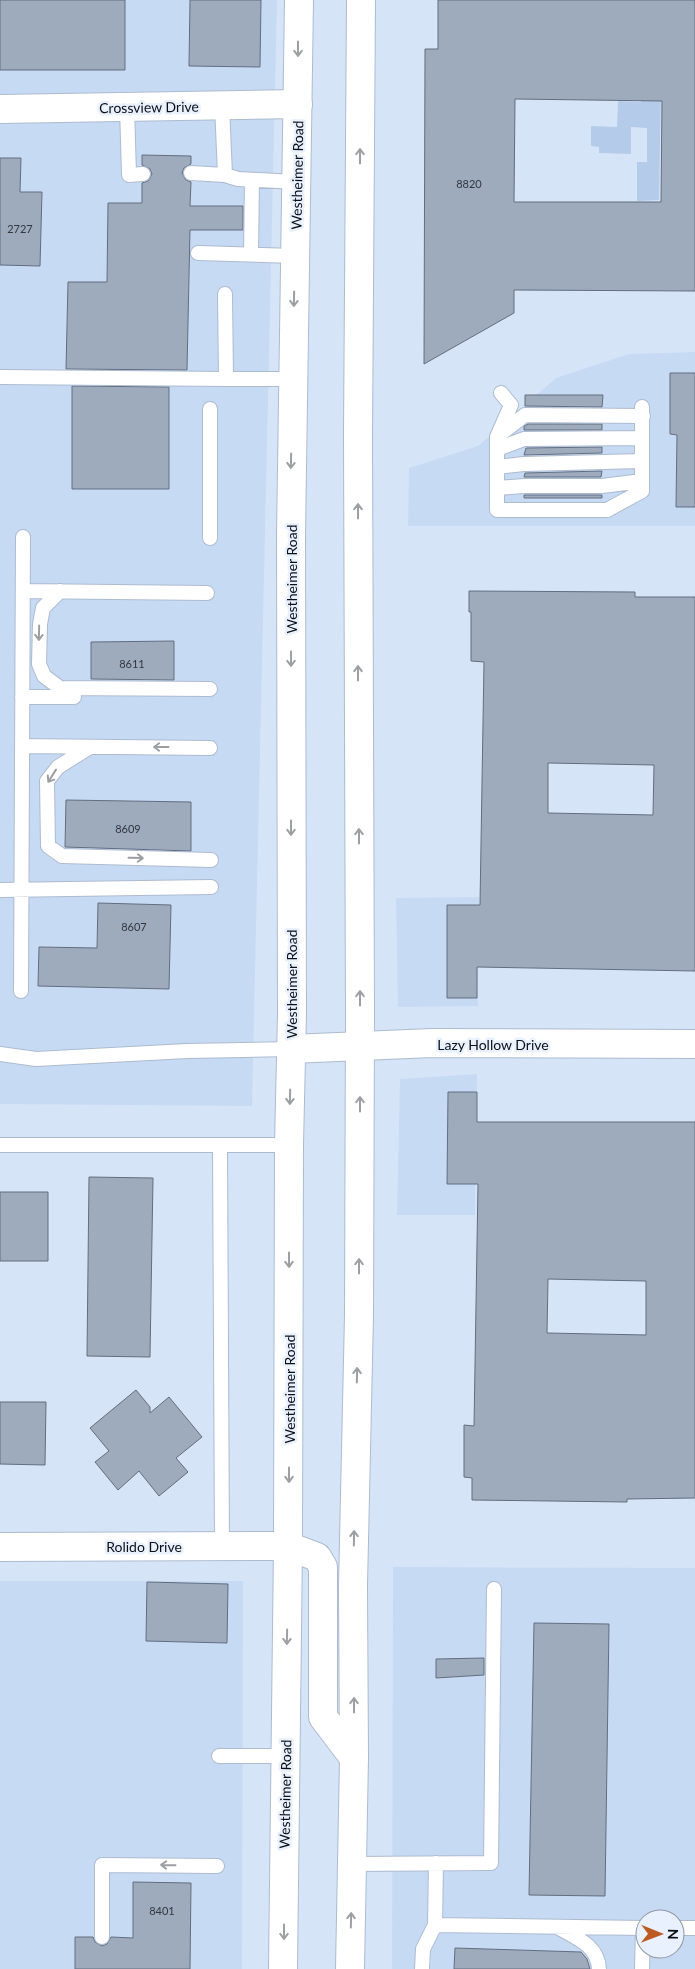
<svg xmlns="http://www.w3.org/2000/svg" width="695" height="1969" font-family="Lato,sans-serif">
  <style>
    .built { fill: #c7daf4; fill-rule: evenodd }
    .green { fill: #b4cbea }
    .building { fill: #9dabbd; stroke: #626e80; fill-rule: evenodd }
    .lines { fill: none; stroke-linecap: round; stroke-linejoin: round }
    .lane-casing { stroke: #adbbcf; stroke-width: 16 }
    .street-casing { stroke: #adbbcf; stroke-width: 30 }
    .secondary-casing { stroke: #adbbcf; stroke-width: 30 }
    .primary-casing { stroke: #adbbcf; stroke-width: 30 }
    .lane { stroke: #fff; stroke-width: 14 }
    .street { stroke: #fff; stroke-width: 28 }
    .secondary { stroke: #fff; stroke-width: 28 }
    .primary { stroke: #fff; stroke-width: 28 }
    .oneway { stroke: #9d9fa2 }
    .labels { text-anchor: middle; dominant-baseline: central; stroke-width: 5; stroke-linejoin: round; paint-order: stroke }
    .number-label { font-size: 11px; fill: #303740 }
    .street-label { font-size: 14px; fill: #0b1016; stroke: #e8f1fd }
  </style>
  <rect width="100%" height="100%" fill="#d6e4f8"/>
  <path class="built" d="M 0,0 L 277,0 L 252,1106 L 0,1104 Z
    M 695,352 L 695,526 L 408,526 L 409,468 L 478,446 L 556,378 L 629,354 Z
    M 479,897 L 478,1006 L 398,1007 L 396,898 Z
    M 477,1074 L 475,1215 L 397,1215 L 400,1079 Z
    M 393,1567 L 695,1568 L 695,1969 L 392,1969 ZM 645,1919 L 675,1919 L 675,1949 L 645,1949 Z
    M 0,1581 L 243,1581 L 242,1969 L 0,1969 Z"/>
  <path class="green" d="M 642,86 L 661,91 L 659,200 L 637,201 L 637,162 L 647,162 L 647,128 L 631,127 L 631,154 L 599,153 L 599,147 L 591,146 L 591,126 L 617,127 L 618,101 L 641,102 Z"/>
  <path class="building" d="M 0,0 L 125,0 L 125,70 L 0,70 Z
    M 190,0 L 261,0 L 260,67 L 189,66 Z
    M 438,0 L 695,0 L 695,291 L 514,290 L 514,313 L 424,364 L 425,49 L 438,49 ZM 515,99 L 662,101 L 661,202 L 514,202 Z
    M 142,155 L 191,156 L 191,164 L 184,168 L 182,173 L 186,180 L 191,182 L 190,206 L 243,206 L 243,230 L 190,230 L 187,370 L 66,369 L 68,282 L 107,282 L 108,203 L 142,203 L 142,183 L 148,181 L 152,174 L 150,169 L 142,165 Z
    M 0,158 L 21,158 L 20,192 L 42,192 L 40,266 L 0,265 Z
    M 670,373 L 695,373 L 695,507 L 676,507 L 677,435 L 670,434 Z
    M 72,386 L 169,387 L 169,489 L 72,489 Z
    M 525,395 L 603,395 L 602,407 L 525,406 Z
    M 528,424 L 602,424 L 602,430 L 524,430 L 524,426 Z
    M 602,447 L 602,453 L 524,455 L 526,448 Z
    M 602,471 L 601,477 L 524,477 L 525,473 Z
    M 524,495 L 602,495 L 602,498 L 524,498 Z
    M 469,591 L 635,592 L 635,597 L 695,597 L 695,971 L 477,967 L 477,998 L 447,998 L 447,905 L 480,905 L 484,662 L 471,661 L 471,612 L 469,612 ZM 548,763 L 654,765 L 653,815 L 548,813 Z
    M 174,641 L 174,680 L 91,679 L 91,642 Z
    M 66,800 L 191,802 L 191,851 L 65,847 Z
    M 98,903 L 171,905 L 169,989 L 38,986 L 39,947 L 97,948 Z
    M 448,1092 L 477,1092 L 477,1122 L 695,1122 L 695,1498 L 627,1499 L 627,1502 L 472,1500 L 472,1478 L 464,1477 L 464,1425 L 474,1426 L 478,1184 L 447,1184 ZM 548,1279 L 646,1281 L 646,1335 L 547,1333 Z
    M 89,1177 L 153,1178 L 150,1357 L 87,1356 Z
    M 0,1192 L 48,1192 L 48,1261 L 0,1261 Z
    M 136,1390 L 150,1407 L 150,1413 L 169,1397 L 202,1437 L 176,1458 L 188,1472 L 159,1496 L 139,1471 L 118,1490 L 95,1462 L 109,1451 L 90,1428 Z
    M 0,1402 L 46,1402 L 45,1465 L 0,1464 Z
    M 147,1582 L 228,1584 L 227,1643 L 146,1641 Z
    M 534,1623 L 609,1624 L 605,1896 L 529,1895 Z
    M 484,1658 L 484,1675 L 436,1678 L 436,1659 Z
    M 133,1882 L 191,1883 L 190,1969 L 75,1969 L 75,1937 L 93,1937 L 95,1942 L 102,1946 L 107,1944 L 111,1937 L 133,1938 Z
    M 455,1948 L 581,1952 L 587,1959 L 590,1969 L 454,1969 Z"/>
  <g class="lines">
    <g class="lane-casing">
      <path id="lane" d="M 222,105 L 225,175 L 238,179 L 296,182
        M 127,107 L 129,175 L 143,174
        M 191,173 L 225,175
        M 198,253 L 295,256
        M 251,254 L 252,180
        M 225,294 L 226,379 L 292,379
        M 0,377 L 226,379
        M 501,393 L 511,405 L 497,437 L 497,510 L 607,510 L 642,491 L 642,407
        M 499,435 L 525,415 L 643,416
        M 497,449 L 524,439 L 642,438
        M 497,467 L 524,464 L 642,461
        M 497,488 L 524,486 L 602,486 L 642,481
        M 210,538 L 210,409
        M 23,591 L 207,593
        M 60,591 L 43,608 L 40,624 L 39,664 L 44,676 L 60,688 L 210,689
        M 22,697 L 74,697
        M 22,746 L 210,748
        M 90,747 L 58,767 L 47,781 L 48,846 L 62,856 L 211,860
        M 0,890 L 211,887
        M 21,991 L 23,537
        M 0,1054 L 36,1059 L 187,1051 L 291,1049
        M 0,1145 L 289,1145
        M 220,1145 L 222,1546
        M 219,1756 L 286,1756
        M 352,1864 L 491,1863 L 494,1589
        M 435,1925 L 645,1928
        M 559,1928 C 577,1938 598,1946 599,1969
        M 675,1928 L 695,1928
        M 102,1937 L 102,1865 L 217,1866
        M 422,1969 L 423,1949 L 435,1925 L 436,1863
        M 642,1969 L 643,1928"/>
    </g>
    <g class="street-casing">
      <path id="street" d="M 0,109 L 298,104
        M 0,1547 L 288,1546"/>
    </g>
    <g class="secondary-casing">
      <path id="secondary" d="M 291,1049 L 432,1043 L 695,1044"/>
    </g>
    <g class="primary-casing">
      <path id="primary" d="M 288,1546 L 317,1557 L 323,1567 L 323,1717 L 354,1758
        M 283,1969 L 288,1546 L 289,1145 L 292,1013 L 291,535 L 299,0
        M 350,1969 L 354,1758 L 353,1586 L 359,1315 L 360,1015 L 358,434 L 361,0"/>
    </g>
    <use href="#lane" class="lane"/>
    <use href="#street" class="street"/>
    <use href="#secondary" class="secondary"/>
    <use href="#primary" class="primary"/>
  </g>
  <defs><path id="oneway-shaft" d="M-6 0H5M1.5-3L5.5 0L1.5 3" fill="none" stroke-width="1.6" stroke-linecap="round" stroke-linejoin="round" transform="scale(1.25)"/></defs>
  <g class="oneway">
    <use href="#oneway-shaft" transform="translate(298 49) rotate(90)"/>
    <use href="#oneway-shaft" transform="translate(360 156) rotate(-90)"/>
    <use href="#oneway-shaft" transform="translate(294 299) rotate(91)"/>
    <use href="#oneway-shaft" transform="translate(291 461) rotate(91)"/>
    <use href="#oneway-shaft" transform="translate(358 511) rotate(-90)"/>
    <use href="#oneway-shaft" transform="translate(39 633) rotate(91)"/>
    <use href="#oneway-shaft" transform="translate(291 659) rotate(90)"/>
    <use href="#oneway-shaft" transform="translate(358 673) rotate(-90)"/>
    <use href="#oneway-shaft" transform="translate(161 747) rotate(-180)"/>
    <use href="#oneway-shaft" transform="translate(52 776) rotate(122)"/>
    <use href="#oneway-shaft" transform="translate(291 828) rotate(90)"/>
    <use href="#oneway-shaft" transform="translate(359 836) rotate(-90)"/>
    <use href="#oneway-shaft" transform="translate(136 858) rotate(1)"/>
    <use href="#oneway-shaft" transform="translate(360 998) rotate(-90)"/>
    <use href="#oneway-shaft" transform="translate(290 1097) rotate(91)"/>
    <use href="#oneway-shaft" transform="translate(360 1104) rotate(-90)"/>
    <use href="#oneway-shaft" transform="translate(289 1260) rotate(90)"/>
    <use href="#oneway-shaft" transform="translate(359 1266) rotate(-90)"/>
    <use href="#oneway-shaft" transform="translate(357 1375) rotate(-89)"/>
    <use href="#oneway-shaft" transform="translate(289 1475) rotate(90)"/>
    <use href="#oneway-shaft" transform="translate(354 1538) rotate(-89)"/>
    <use href="#oneway-shaft" transform="translate(287 1637) rotate(91)"/>
    <use href="#oneway-shaft" transform="translate(354 1705) rotate(-90)"/>
    <use href="#oneway-shaft" transform="translate(168 1865) rotate(-179)"/>
    <use href="#oneway-shaft" transform="translate(351 1920) rotate(-89)"/>
    <use href="#oneway-shaft" transform="translate(284 1932) rotate(90)"/>
  </g>
  <g class="labels">
    <g class="number-label">
      <text x="469" y="183">8820</text>
      <text x="20" y="228">2727</text>
      <text x="132" y="663">8611</text>
      <text x="128" y="828">8609</text>
      <text x="134" y="926">8607</text>
      <text x="162" y="1910">8401</text>
    </g>
    <g class="street-label">
      <text transform="translate(149 107) rotate(-1)">Crossview Drive</text>
      <text transform="translate(297 175) rotate(-89)">Westheimer Road</text>
      <text transform="translate(291 579) rotate(-90)">Westheimer Road</text>
      <text transform="translate(291 984) rotate(-90)">Westheimer Road</text>
      <text x="493" y="1044">Lazy Hollow Drive</text>
      <text transform="translate(289 1389) rotate(-90)">Westheimer Road</text>
      <text x="144" y="1546">Rolido Drive</text>
      <text transform="translate(285 1794) rotate(-89)">Westheimer Road</text>
    </g>
  </g>
  <g transform="translate(660 1934) rotate(91)"><circle r="24" fill="#e8f1fd" stroke="#9097a1"/>
  <path d="M0-4L9 19L0 12L-9 19Z" fill="#bd5a22"/>
  <text y="-8" font-size="14" font-weight="bold" text-anchor="middle" fill="#0b1016">N</text>
  </g>
</svg>
